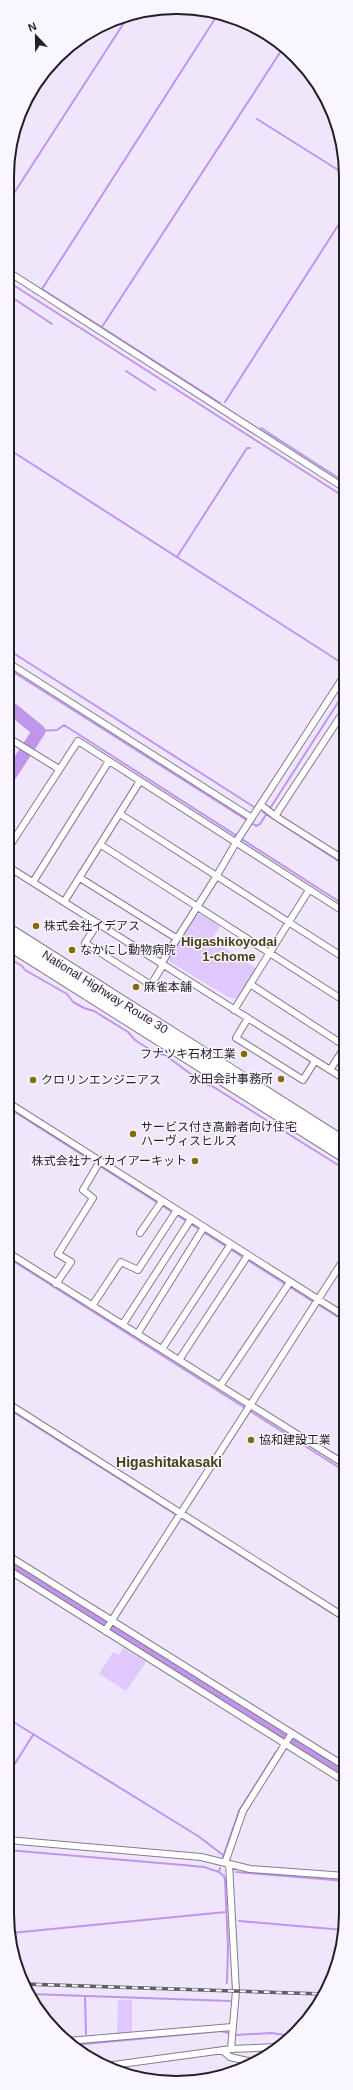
<svg xmlns="http://www.w3.org/2000/svg" width="353" height="2090" font-family="Helvetica,'Noto Sans JP',sans-serif">
  <style>
    .green { fill: #e0c7fc }
    .lines { fill: none; stroke-linecap: round; stroke-linejoin: round }
    .stream { stroke: #c195eb; stroke-width: 2 }
    .river { stroke: #c195eb; stroke-width: 13 }
    .street-casing { stroke: #857c8f; stroke-width: 8 }
    .highway-casing { stroke: #857c8f; stroke-width: 14 }
    .street { stroke: #fff; stroke-width: 6 }
    .highway { stroke: #fff; stroke-width: 12 }
    .rail-casing { stroke: #635d69; stroke-width: 3.5 }
    .rail { stroke: #faf6ff; stroke-width: 2; stroke-dasharray: 6; stroke-linecap: butt }
    .poi-dot { fill: #7e6d09; stroke: #faf6ff; stroke-width: 1.5 }
    .labels { text-anchor: middle; dominant-baseline: central; stroke-width: 3; stroke-linejoin: round; paint-order: stroke }
    .poi-label { font-size: 12px; fill: #231f27; stroke: #faf6ff; text-anchor: start }
    .street-label { font-size: 12px; fill: #231f27; stroke: #faf6ff }
    .neighbourhood-label { font-size: 13px; font-weight: bold; fill: #494118; stroke: #faf6ff }
    .quarter-label { font-size: 14px; font-weight: bold; fill: #494118; stroke: #faf6ff }
    .rim { fill: none; stroke: #231f27; stroke-width: 2 }
  </style>
  <rect width="100%" height="100%" fill="#f0e6fb"/>
  <path class="green" d="M 201,914 L 220,926 L 211,940 L 189,925 L 195,915 Z
    M 189,926 L 257,969 L 237,999 L 230,998 L 170,962 L 169,957 Z
    M 123,1648 L 146,1662 L 126,1691 L 99,1674 L 113,1652 L 119,1655 Z
    M 118,2000 L 132,2000 L 132,2032 L 117,2034 Z"/>
  <g class="lines">
    <path class="stream" d="M 218,14 L 42,289 L 220,403
      M 257,119 L 346,175
      M 7,204 L 129,15
      M 7,281 L 346,498
      M 7,294 L 52,324
      M 102,327 L 283,48
      M 126,371 L 155,390
      M 225,402 L 346,213
      M 261,428 L 343,481
      M 7,448 L 345,665
      M 342,482 L 346,477
      M 177,557 L 247,448 L 250,448
      M 7,649 L 254,807
      M 7,668 L 256,826 L 260,824 L 346,690
      M 39,731 L 57,730 L 64,725 L 346,906
      M 263,812 L 346,866
      M 7,957 L 22,966 L 25,970 L 67,994 L 73,1002 L 84,1008 L 94,1011 L 128,1032 L 135,1040 L 155,1053 L 165,1055 L 203,1083 L 212,1086 L 346,1170
      M 7,1107 L 312,1301
      M 7,1257 L 346,1472
      M 319,1305 L 346,1322
      M 7,1408 L 346,1622
      M 7,1718 L 198,1836 L 223,1855
      M 7,1776 L 33,1735
      M 7,1850 L 183,1865 L 204,1867 L 219,1872
      M 223,1857 L 239,1811 L 276,1752
      M 220,1868 L 219,1872 L 224,1876 L 225,1880 L 228,1947 L 227,1983
      M 236,1872 L 346,1881
      M 239,1921 L 344,1930
      M 11,1933 L 226,1912
      M 30,1994 L 230,2001
      M 85,1996 L 86,2034
      M 74,2045 L 221,2031 L 236,2035 L 271,2033 L 292,2036"/>
    <path class="river" d="M 7,780 L 39,731 L 7,705
      M 7,1563 L 346,1774"/>
    <g class="street-casing">
      <path id="street" d="M 7,271 L 346,489
        M 7,662 L 252,818
        M 7,737 L 59,769
        M 261,805 L 275,816 L 346,861
        M 120,814 L 346,959
        M 275,816 L 346,708
        M 101,845 L 346,1002
        M 7,850 L 78,741 L 346,913
        M 7,866 L 346,1080
        M 80,878 L 176,938
        M 33,882 L 109,761
        M 64,902 L 140,781
        M 98,923 L 85,943 L 151,985 L 163,965
        M 161,964 L 216,877 L 238,839 L 346,673
        M 250,984 L 345,1046
        M 234,1010 L 309,890
        M 248,1018 L 236,1038 L 303,1080 L 315,1061
        M 330,1070 L 346,1045
        M 7,1102 L 346,1317
        M 140,1233 L 162,1201
        M 7,1252 L 346,1465
        M 56,1284 L 71,1262 L 58,1254 L 93,1198 L 83,1190 L 100,1161
        M 92,1306 L 121,1262 L 138,1270 L 177,1210
        M 123,1324 L 191,1219
        M 138,1333 L 204,1227
        M 162,1349 L 231,1244
        M 179,1360 L 248,1255
        M 220,1386 L 290,1282
        M 7,1403 L 346,1618
        M 7,1555 L 346,1767
        M 7,1569 L 346,1782
        M 105,1631 L 346,1256
        M 7,1840 L 201,1857 L 250,1869 L 346,1876
        M 225,1863 L 243,1811 L 292,1733
        M 229,1864 L 236,1991 L 231,2049
        M 68,2041 L 232,2027
        M 222,2050 L 230,2057 L 252,2062
        M 106,2066 L 231,2049 L 278,2047"/>
    </g>
    <g class="highway-casing">
      <path id="highway" d="M 7,929 L 346,1144
        M 7,943 L 346,1157"/>
    </g>
    <use href="#street" class="street"/>
    <use href="#highway" class="highway"/>
    <g class="rail-casing">
      <path id="rail" d="M 24,1984 L 324,1994"/>
    </g>
    <use href="#rail" class="rail"/>
  </g>
  <g class="poi-dot">
    <circle cx="36" cy="926" r="4"/>
    <circle cx="72" cy="950" r="4"/>
    <circle cx="136" cy="987" r="4"/>
    <circle cx="244" cy="1054" r="4"/>
    <circle cx="281" cy="1079" r="4"/>
    <circle cx="33" cy="1080" r="4"/>
    <circle cx="133" cy="1134" r="4"/>
    <circle cx="195" cy="1161" r="4"/>
    <circle cx="251" cy="1440" r="4"/>
  </g>
  <g class="labels">
    <g class="poi-label">
      <text x="44" y="926">株式会社イデアス</text>
      <text x="80" y="950">なかにし動物病院</text>
      <text x="144" y="987">麻雀本舗</text>
      <text x="236" y="1054" text-anchor="end">フナツキ石材工業</text>
      <text x="273" y="1079" text-anchor="end">水田会計事務所</text>
      <text x="41" y="1080">クロリンエンジニアス</text>
      <text x="141" y="1127">サービス付き高齢者向け住宅<tspan x="141" dy="14">ハーヴィスヒルズ</tspan></text>
      <text x="187" y="1161" text-anchor="end">株式会社ナイカイアーキット</text>
      <text x="259" y="1440">協和建設工業</text>
    </g>
    <g class="street-label">
      <text transform="translate(105 992) rotate(32)">National Highway Route 30</text>
    </g>
    <g class="neighbourhood-label">
      <text x="229" y="941">Higashikoyodai<tspan x="229" dy="15">1-chome</tspan></text>
    </g>
    <g class="quarter-label">
      <text x="169" y="1462">Higashitakasaki</text>
    </g>
  </g>
  <path d="M0 0H353V2090H0ZM176 14H177A162 162 0 0 1 339 176V1914A162 162 0 0 1 177 2076H176A162 162 0 0 1 14 1914V176A162 162 0 0 1 176 14Z" fill="#faf6ff" fill-rule="evenodd"/>
  <path class="rim" d="M176 14H177A162 162 0 0 1 339 176V1914A162 162 0 0 1 177 2076H176A162 162 0 0 1 14 1914V176A162 162 0 0 1 176 14Z"/>
  <g transform="translate(36 36) rotate(338)" stroke="#faf6ff" stroke-width="3" paint-order="stroke">
  <path d="M0-3L7 15L0 10L-7 15Z" fill="#231f27"/>
  <text y="-6" font-size="11" font-weight="bold" text-anchor="middle" fill="#231f27">N</text>
  </g>
</svg>
